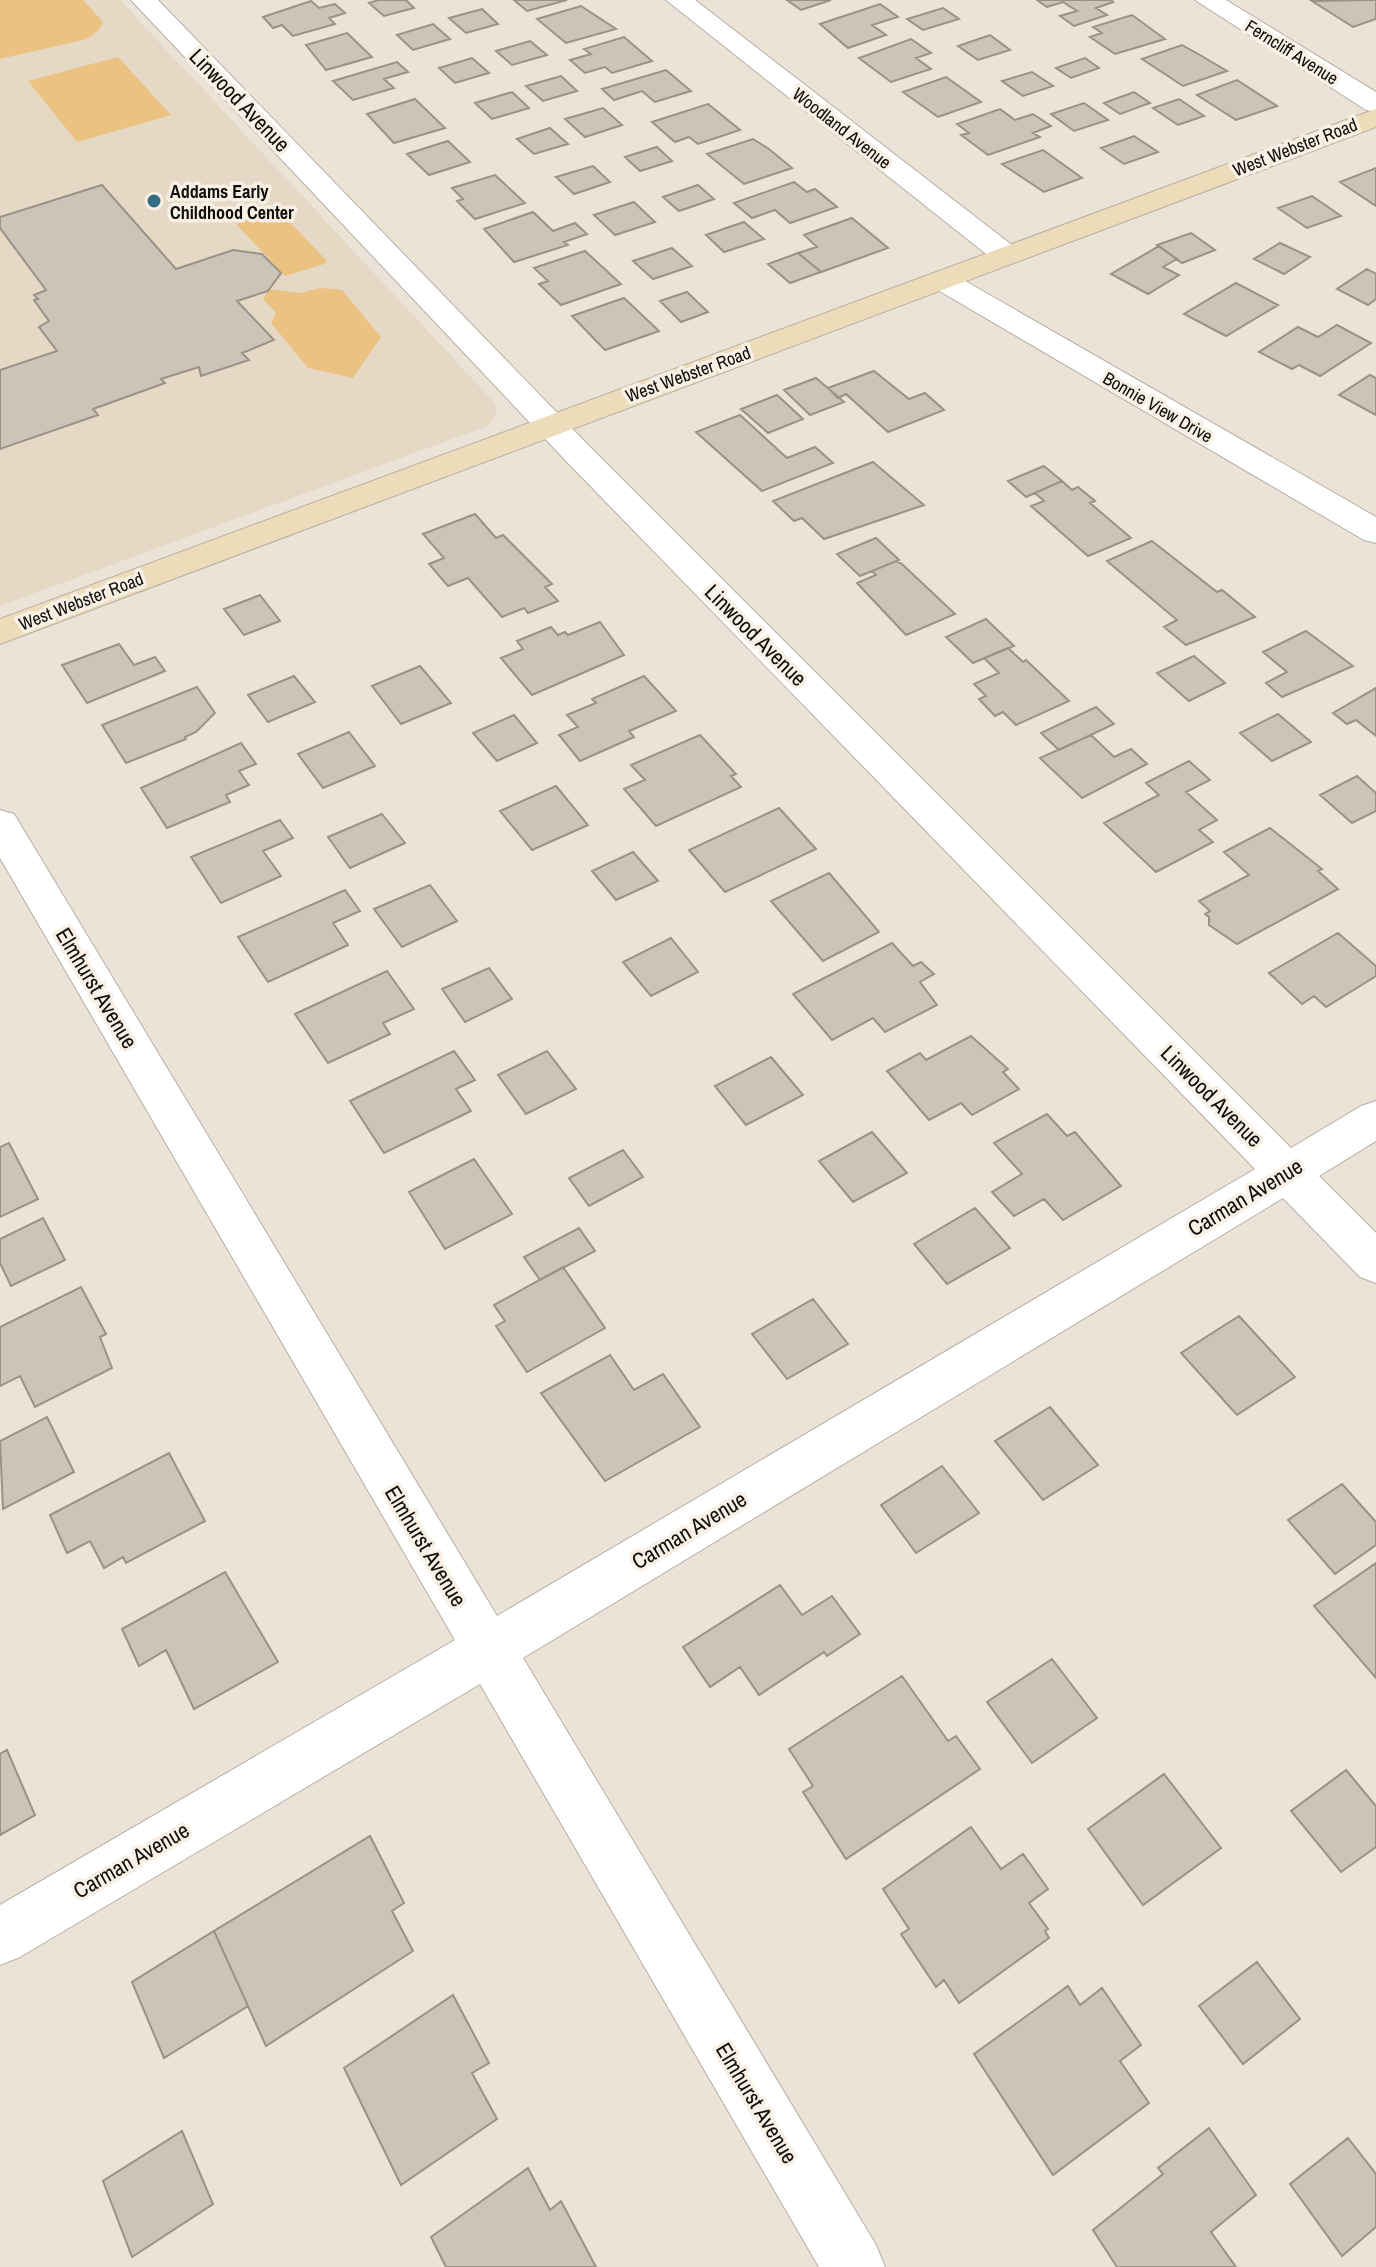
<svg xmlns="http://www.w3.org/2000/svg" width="1376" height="2267" font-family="'Archivo Narrow',sans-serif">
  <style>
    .built { fill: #e5d9c6 }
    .green { fill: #ebc281 }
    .building { fill: #ccc4b8; stroke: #9a9287; stroke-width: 2 }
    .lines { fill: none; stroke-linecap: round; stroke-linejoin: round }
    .street-casing { stroke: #b7afa3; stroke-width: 2 }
    .secondary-casing { stroke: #b7afa3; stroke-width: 2 }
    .street { fill: #fff; fill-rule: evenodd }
    .secondary { fill: #eddcba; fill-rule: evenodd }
    .poi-dot { fill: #326c85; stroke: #f8f0e4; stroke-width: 3 }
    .labels { text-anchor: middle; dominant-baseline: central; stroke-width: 7; stroke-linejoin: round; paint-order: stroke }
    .far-street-label { font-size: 18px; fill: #100e0a; stroke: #f8f0e4 }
    .far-poi-label { font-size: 18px; font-weight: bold; fill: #100e0a; stroke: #f8f0e4; text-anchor: start }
    .street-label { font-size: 22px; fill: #100e0a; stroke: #f8f0e4 }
  </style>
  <rect width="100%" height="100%" fill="#ebe3d7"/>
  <path class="built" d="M 0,0 L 120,0 L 495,403 L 497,410 L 490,425 L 0,606 Z"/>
  <path class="green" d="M 0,0 L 83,0 L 103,22 L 98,31 L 87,39 L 0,59 Z
    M 118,57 L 171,115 L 77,142 L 28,81 Z
    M 283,215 L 327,261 L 324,264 L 285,276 L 237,225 L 240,219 Z
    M 321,288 L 342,290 L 381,337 L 353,378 L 308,368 L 271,323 L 276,313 L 263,299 L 269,289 L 300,293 Z"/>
  <path class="building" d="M 379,0 L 406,0 L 414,8 L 384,16 L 369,3 Z
    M 514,0 L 567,0 L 527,11 Z
    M 787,0 L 831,0 L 801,10 Z
    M 1037,0 L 1111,0 L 1113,2 L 1096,8 L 1107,15 L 1074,26 L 1060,16 L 1077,11 L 1063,2 L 1047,7 Z
    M 1369,0 L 1376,0 L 1376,19 L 1353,27 L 1312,1 Z
    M 311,1 L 319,8 L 335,4 L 345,13 L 329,18 L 335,24 L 293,36 L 282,25 L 273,28 L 263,17 Z
    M 880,4 L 898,17 L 872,25 L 886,35 L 848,48 L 820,24 Z
    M 581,6 L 616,29 L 566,43 L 537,19 Z
    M 943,8 L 959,19 L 923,30 L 907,19 Z
    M 482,9 L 498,24 L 466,33 L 449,18 Z
    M 1132,15 L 1165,39 L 1115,54 L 1090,37 L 1102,33 L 1093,27 Z
    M 433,24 L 450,39 L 413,50 L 397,35 Z
    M 347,33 L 372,57 L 326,70 L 306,45 Z
    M 990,35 L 1010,50 L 978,60 L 958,46 Z
    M 624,37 L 652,61 L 612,73 L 605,67 L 585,73 L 570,60 L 591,54 L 584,49 Z
    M 911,39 L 931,53 L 916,58 L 931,69 L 891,82 L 859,58 Z
    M 530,41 L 547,55 L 512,65 L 496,51 Z
    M 1182,45 L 1200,55 L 1227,71 L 1183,86 L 1142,59 Z
    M 472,58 L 489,73 L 455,83 L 439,68 Z
    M 1085,58 L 1099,68 L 1071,78 L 1056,68 Z
    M 397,62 L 408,72 L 384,79 L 394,88 L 353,100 L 333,81 Z
    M 666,70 L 691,91 L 655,102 L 642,91 L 614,100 L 602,89 Z
    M 1032,72 L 1053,86 L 1023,96 L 1002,81 Z
    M 561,76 L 577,91 L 543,101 L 526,86 Z
    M 946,77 L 981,102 L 938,117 L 903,92 Z
    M 1237,80 L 1277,106 L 1236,120 L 1197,95 Z
    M 512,92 L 529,108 L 492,119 L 475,103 Z
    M 1134,92 L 1150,103 L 1120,114 L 1104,103 Z
    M 415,99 L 445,128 L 394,143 L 367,114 Z
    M 1179,99 L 1204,116 L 1178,125 L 1153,108 Z
    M 1084,103 L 1108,120 L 1074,131 L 1051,114 Z
    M 708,104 L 740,130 L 698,144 L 689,137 L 675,142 L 652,122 Z
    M 603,108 L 622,125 L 585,137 L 565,119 Z
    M 1000,109 L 1015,120 L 1033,114 L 1051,126 L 1033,133 L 1040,137 L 988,155 L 961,135 L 969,133 L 957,124 Z
    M 550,128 L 568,144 L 534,154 L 517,139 Z
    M 1134,136 L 1158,152 L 1124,164 L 1101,148 Z
    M 753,139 L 769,149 L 792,168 L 744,184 L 707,154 Z
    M 448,141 L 470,162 L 429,175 L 407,154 Z
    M 657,147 L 672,161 L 640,171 L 625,157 Z
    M 1043,150 L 1082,178 L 1044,192 L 1002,164 Z
    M 593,166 L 610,182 L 574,194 L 556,177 Z
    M 1376,168 L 1376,206 L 1340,182 Z
    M 495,175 L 525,203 L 475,219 L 457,201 L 463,199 L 452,188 Z
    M 794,182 L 807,192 L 815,189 L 837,207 L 790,223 L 775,210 L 752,218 L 734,203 Z
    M 102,185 L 176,269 L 233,250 L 262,254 L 281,273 L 268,291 L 237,301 L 274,340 L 242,353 L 249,360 L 201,376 L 199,367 L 161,379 L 165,383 L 93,409 L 98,415 L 0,449 L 0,370 L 57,351 L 39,327 L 49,321 L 34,300 L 38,299 L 34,295 L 46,290 L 0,228 L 0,217 Z
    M 698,185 L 714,199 L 679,211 L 663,197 Z
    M 1312,196 L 1341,216 L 1307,228 L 1278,208 Z
    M 634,202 L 655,222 L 615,235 L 594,215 Z
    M 533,212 L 553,231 L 575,223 L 587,234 L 564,242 L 568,245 L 514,262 L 484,229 Z
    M 852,218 L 888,248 L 821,272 L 798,253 L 817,247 L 804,235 Z
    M 744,222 L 764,239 L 724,252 L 706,235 Z
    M 1191,233 L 1215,250 L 1182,263 L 1157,245 Z
    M 1280,243 L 1310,257 L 1284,274 L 1254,259 Z
    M 1159,246 L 1177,259 L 1163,267 L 1179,275 L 1148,294 L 1111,274 Z
    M 672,248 L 692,266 L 653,279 L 633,261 Z
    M 585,251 L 621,284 L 561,305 L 539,284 L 548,281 L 534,268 Z
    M 798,253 L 821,272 L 790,283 L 768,264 Z
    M 1367,269 L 1376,274 L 1376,299 L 1368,305 L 1337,289 Z
    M 1236,283 L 1278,305 L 1226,336 L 1184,314 Z
    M 687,292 L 708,312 L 681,322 L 660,301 Z
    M 624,298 L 659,331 L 605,350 L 572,316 Z
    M 1337,325 L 1371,343 L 1320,376 L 1299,365 L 1292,369 L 1259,352 L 1298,327 L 1318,337 Z
    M 874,371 L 909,399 L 925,393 L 944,410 L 888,432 L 846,394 L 838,398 L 828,388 Z
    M 1370,375 L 1376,378 L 1376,415 L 1339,395 Z
    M 816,378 L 844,402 L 810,415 L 784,390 Z
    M 777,395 L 803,419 L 768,433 L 741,409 Z
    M 740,415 L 787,458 L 815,447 L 833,463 L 762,491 L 696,432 Z
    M 873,462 L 924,505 L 824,539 L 802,518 L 794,521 L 773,501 Z
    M 1044,466 L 1062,481 L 1026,497 L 1008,481 Z
    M 1062,481 L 1072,490 L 1078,487 L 1095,501 L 1090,503 L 1131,538 L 1088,556 L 1031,506 L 1044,501 L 1035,493 Z
    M 475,514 L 496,538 L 503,535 L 552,584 L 545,587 L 558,601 L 528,613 L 524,608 L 502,617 L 468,578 L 448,586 L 429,564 L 444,558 L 423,534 Z
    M 876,538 L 899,560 L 860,576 L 837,554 Z
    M 1152,541 L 1217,592 L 1222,590 L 1255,617 L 1186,645 L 1164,627 L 1177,620 L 1107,561 Z
    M 896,561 L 902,564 L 955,614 L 906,635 L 857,583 L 876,575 L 872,571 Z
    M 260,595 L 280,621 L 244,635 L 224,609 Z
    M 986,619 L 1014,646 L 973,663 L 946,637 Z
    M 600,622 L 624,655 L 532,695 L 501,658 L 523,649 L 517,641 L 551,627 L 558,635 L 565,632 L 568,635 Z
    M 1306,631 L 1353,666 L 1282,697 L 1266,683 L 1287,672 L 1263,652 Z
    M 119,644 L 134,665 L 155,657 L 165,671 L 87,703 L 62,665 Z
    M 1008,648 L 1023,662 L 1026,660 L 1069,701 L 1016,725 L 1003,712 L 995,716 L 979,699 L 986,696 L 974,684 L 999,673 L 984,658 Z
    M 1194,656 L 1225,683 L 1189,701 L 1157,673 Z
    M 420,666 L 451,703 L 401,724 L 372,686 Z
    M 294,676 L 315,702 L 268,722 L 248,695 Z
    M 644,676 L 676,711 L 629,731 L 634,737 L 580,761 L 559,735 L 578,727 L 567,715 L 596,703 L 592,699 Z
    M 197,687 L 215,713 L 196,732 L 185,737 L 186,739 L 126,763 L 102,725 Z
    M 1376,688 L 1376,736 L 1356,720 L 1347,724 L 1333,713 Z
    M 1096,707 L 1114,724 L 1059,750 L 1041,733 Z
    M 1278,714 L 1311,742 L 1272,761 L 1240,733 Z
    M 514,715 L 537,743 L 497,761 L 473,733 Z
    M 349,732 L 375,766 L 323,788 L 298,754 Z
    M 700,735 L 736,774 L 731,776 L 741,787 L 656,826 L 624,789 L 645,780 L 631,765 Z
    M 1091,735 L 1114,757 L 1131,749 L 1147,764 L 1082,798 L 1040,758 Z
    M 241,743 L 256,764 L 239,771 L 249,785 L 226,795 L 230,802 L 167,828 L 141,788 Z
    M 1189,761 L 1210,780 L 1186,792 L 1217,820 L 1199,830 L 1213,842 L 1156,872 L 1104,823 L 1159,795 L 1146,783 Z
    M 1357,776 L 1376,793 L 1376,811 L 1352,823 L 1320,795 Z
    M 556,786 L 588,825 L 532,850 L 500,811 Z
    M 779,808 L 816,849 L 725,892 L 689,850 Z
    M 382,814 L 405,843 L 350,868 L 328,837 Z
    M 280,820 L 293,838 L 263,851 L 281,876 L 221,903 L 191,857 Z
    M 1270,828 L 1322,869 L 1318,871 L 1338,889 L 1237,944 L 1209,925 L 1209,917 L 1205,914 L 1210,911 L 1199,901 L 1249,875 L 1224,852 Z
    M 633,852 L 658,881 L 616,900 L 592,871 Z
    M 829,873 L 879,932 L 823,961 L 771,901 Z
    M 430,885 L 457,921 L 402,947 L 374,909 Z
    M 345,890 L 360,911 L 333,923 L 348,945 L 268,982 L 238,937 Z
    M 1338,933 L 1376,966 L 1376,976 L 1326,1007 L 1314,996 L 1302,1004 L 1269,973 Z
    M 671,938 L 698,972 L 651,996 L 623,962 Z
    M 892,943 L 913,966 L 921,962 L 934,974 L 920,982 L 937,1005 L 885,1032 L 873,1018 L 832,1040 L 793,994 Z
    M 489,968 L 512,999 L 465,1022 L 442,989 Z
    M 387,971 L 414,1009 L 383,1023 L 390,1034 L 328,1063 L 295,1014 Z
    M 971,1036 L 1008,1069 L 1003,1072 L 1019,1089 L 972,1115 L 961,1103 L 929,1120 L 887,1071 L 920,1053 L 926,1060 Z
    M 454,1051 L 475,1080 L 456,1089 L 471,1111 L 384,1153 L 350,1101 Z
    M 547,1051 L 576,1089 L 526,1114 L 498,1075 Z
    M 771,1057 L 803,1095 L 746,1125 L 715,1086 Z
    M 1047,1114 L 1067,1136 L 1075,1132 L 1121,1186 L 1063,1220 L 1044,1199 L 1014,1216 L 992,1192 L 1022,1174 L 994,1143 Z
    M 872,1132 L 907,1173 L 853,1202 L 819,1161 Z
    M 9,1143 L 38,1199 L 0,1217 L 0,1147 Z
    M 623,1150 L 643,1177 L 589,1206 L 569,1178 Z
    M 474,1159 L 512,1214 L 445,1249 L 409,1192 Z
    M 975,1208 L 1010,1248 L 947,1284 L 914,1244 Z
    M 43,1218 L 65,1260 L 11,1286 L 0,1263 L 0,1239 Z
    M 579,1228 L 595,1251 L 540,1280 L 524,1257 Z
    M 563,1267 L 605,1328 L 527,1372 L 496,1326 L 505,1321 L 494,1305 Z
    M 81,1287 L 106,1334 L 100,1337 L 112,1368 L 35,1407 L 20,1376 L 0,1386 L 0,1327 Z
    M 813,1299 L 848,1344 L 787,1379 L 752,1334 Z
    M 1239,1316 L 1295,1377 L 1237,1415 L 1181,1353 Z
    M 610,1355 L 634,1390 L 663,1374 L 700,1427 L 605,1481 L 541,1393 Z
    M 1050,1407 L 1098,1465 L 1043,1500 L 995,1441 Z
    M 47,1417 L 74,1472 L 3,1509 L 0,1441 Z
    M 169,1453 L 205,1521 L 126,1563 L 123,1557 L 104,1568 L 90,1541 L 67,1553 L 50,1515 Z
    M 942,1466 L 979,1513 L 916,1553 L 881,1505 Z
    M 1342,1484 L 1376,1522 L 1376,1545 L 1335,1574 L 1288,1520 Z
    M 1376,1563 L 1376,1678 L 1314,1606 Z
    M 225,1572 L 278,1662 L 194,1709 L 166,1650 L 139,1666 L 122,1629 Z
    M 780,1585 L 802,1615 L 832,1596 L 860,1634 L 827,1656 L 824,1652 L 759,1695 L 740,1667 L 710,1687 L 683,1647 Z
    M 1052,1659 L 1097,1718 L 1032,1763 L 987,1702 Z
    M 902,1676 L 948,1741 L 956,1736 L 980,1769 L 846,1859 L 803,1792 L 813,1786 L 789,1749 Z
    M 7,1750 L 35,1815 L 0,1835 L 0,1754 Z
    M 1346,1770 L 1376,1806 L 1376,1847 L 1341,1872 L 1291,1811 Z
    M 1164,1774 L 1221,1848 L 1143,1905 L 1088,1829 Z
    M 971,1827 L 1001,1869 L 1023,1854 L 1048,1889 L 1029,1903 L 1048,1929 L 1045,1931 L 1049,1938 L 959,2003 L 944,1980 L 936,1987 L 901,1934 L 909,1929 L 883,1889 Z
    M 370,1836 L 404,1903 L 392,1911 L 413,1951 L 266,2046 L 214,1931 Z
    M 214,1931 L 248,2006 L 164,2058 L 132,1982 Z
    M 1257,1962 L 1300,2019 L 1243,2064 L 1199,2006 Z
    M 1068,1986 L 1080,2005 L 1102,1988 L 1141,2045 L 1120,2061 L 1149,2103 L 1053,2175 L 974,2054 Z
    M 453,1995 L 489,2063 L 472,2073 L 497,2119 L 401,2185 L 344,2068 Z
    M 1209,2128 L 1256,2195 L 1211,2232 L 1236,2267 L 1117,2267 L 1093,2230 L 1163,2174 L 1158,2168 Z
    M 182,2131 L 213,2204 L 132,2257 L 103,2181 Z
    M 1348,2138 L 1376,2174 L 1376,2227 L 1342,2256 L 1290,2184 Z
    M 528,2168 L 550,2210 L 561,2201 L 596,2267 L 446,2267 L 431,2237 Z"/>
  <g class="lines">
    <g class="street-casing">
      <path id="street" d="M 131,0 L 158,0 L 591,448 L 1291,1148 L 1361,1106 L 1376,1101 L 1376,1141 L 1319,1176 L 1376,1233 L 1376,1283 L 1360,1277 L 1283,1198 L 523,1658 L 876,2245 L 885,2267 L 819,2267 L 480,1684 L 20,1957 L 0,1965 L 0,1905 L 455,1640 L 0,858 L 0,810 L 14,814 L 497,1616 L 1255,1169 L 567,462 Z
        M 666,0 L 695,0 L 1017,249 L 1021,255 L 1017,261 L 995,261 Z
        M 1195,0 L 1226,0 L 1376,92 L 1376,112 L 1366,110 Z
        M 942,271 L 953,274 L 1376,517 L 1376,543 L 1364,540 L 931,286 L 927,280 L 931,274 Z"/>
    </g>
    <g class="secondary-casing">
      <path id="secondary" d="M 1376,109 L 1376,127 L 0,644 L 0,619 Z"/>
    </g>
    <use href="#street" class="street"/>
    <use href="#secondary" class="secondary"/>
  </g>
  <circle class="poi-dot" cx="154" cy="201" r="8"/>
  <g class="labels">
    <g class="far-street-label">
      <text transform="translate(1292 52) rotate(32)">Ferncliff Avenue</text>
      <text transform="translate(842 128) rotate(38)">Woodland Avenue</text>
      <text transform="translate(1295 147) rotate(-21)">West Webster Road</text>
      <text transform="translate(688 374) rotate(-20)">West Webster Road</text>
      <text transform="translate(1158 407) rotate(30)">Bonnie View Drive</text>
      <text transform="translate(81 601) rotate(-21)">West Webster Road</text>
    </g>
    <g class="far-poi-label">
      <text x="170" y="191">Addams Early<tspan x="170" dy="21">Childhood Center</tspan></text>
    </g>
    <g class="street-label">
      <text transform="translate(240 100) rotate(46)">Linwood Avenue</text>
      <text transform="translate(756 635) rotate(45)">Linwood Avenue</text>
      <text transform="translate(97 988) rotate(59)">Elmhurst Avenue</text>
      <text transform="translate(1212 1096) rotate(45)">Linwood Avenue</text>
      <text transform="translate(1245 1197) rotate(-31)">Carman Avenue</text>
      <text transform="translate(689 1530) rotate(-31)">Carman Avenue</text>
      <text transform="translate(426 1546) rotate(59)">Elmhurst Avenue</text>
      <text transform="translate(131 1860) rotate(-30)">Carman Avenue</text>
      <text transform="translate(757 2103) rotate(59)">Elmhurst Avenue</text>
    </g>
  </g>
</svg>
